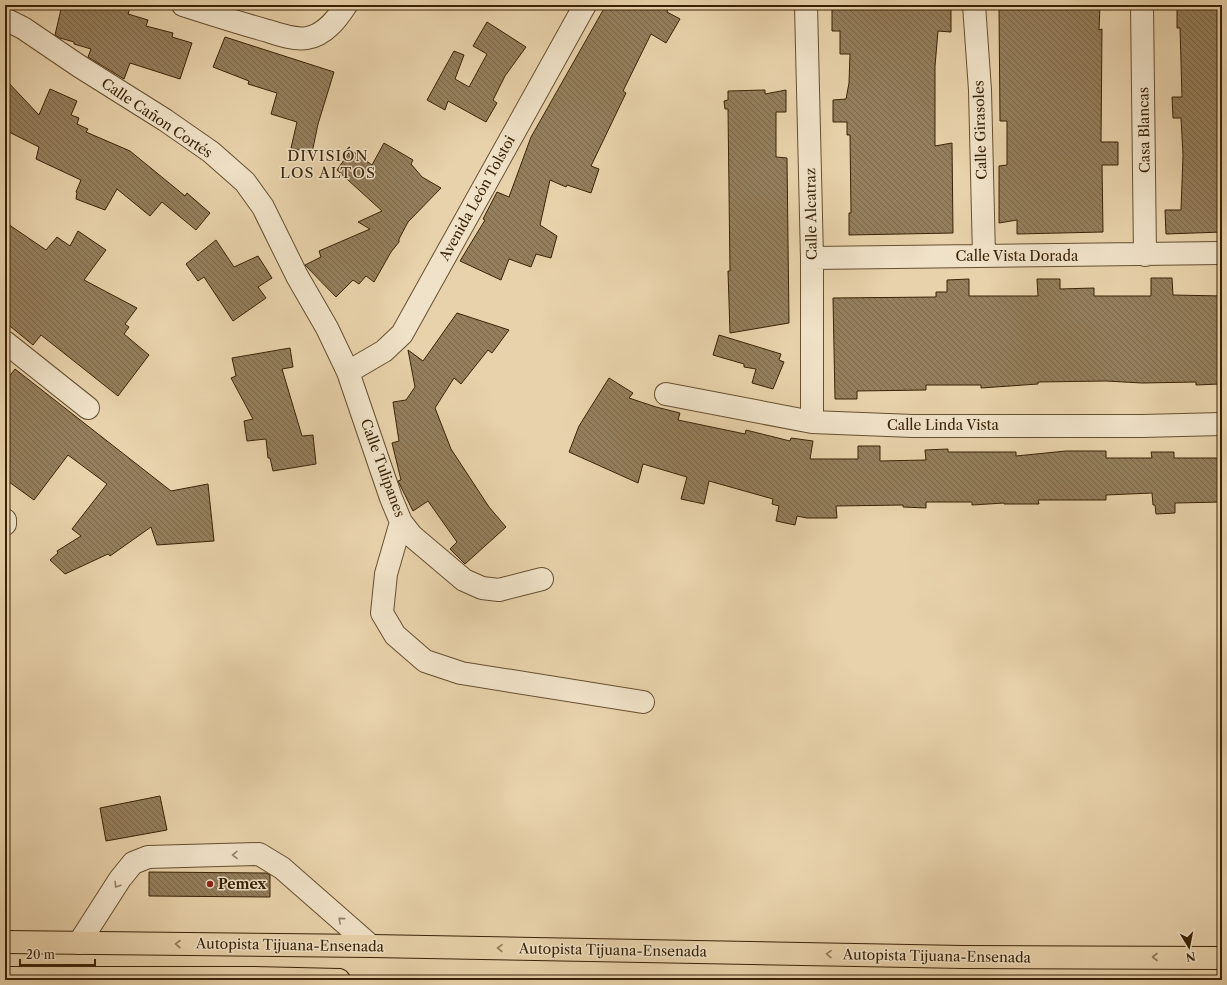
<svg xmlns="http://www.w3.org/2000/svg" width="1227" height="985" font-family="'Libre Caslon Text',serif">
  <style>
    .building { fill: url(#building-back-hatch); stroke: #3a2306 }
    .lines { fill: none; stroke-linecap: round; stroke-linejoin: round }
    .minor-casing { stroke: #664f2f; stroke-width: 24 }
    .major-casing { stroke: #3a2306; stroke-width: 24 }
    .highway-casing { stroke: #3a2306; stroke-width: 24 }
    .minor { stroke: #f0e2c8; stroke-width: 22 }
    .major { stroke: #e8d2ab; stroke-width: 22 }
    .highway { stroke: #e8d2ab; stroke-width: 22 }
    .oneway { stroke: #958267 }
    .oneway2 { stroke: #917a58 }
    .poi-dot { fill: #8f2418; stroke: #f0e2c8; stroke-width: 1.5 }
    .labels { text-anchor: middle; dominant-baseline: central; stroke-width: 3; stroke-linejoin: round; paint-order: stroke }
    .street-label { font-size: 14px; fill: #3a2306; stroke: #f0e2c8 }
    .poi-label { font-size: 14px; font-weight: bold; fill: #3a2306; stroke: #f0e2c8; text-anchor: start }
    .neighbourhood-label { font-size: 15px; letter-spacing: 1px; fill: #3a2306; stroke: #f0e2c8 }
  </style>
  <defs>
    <pattern id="building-back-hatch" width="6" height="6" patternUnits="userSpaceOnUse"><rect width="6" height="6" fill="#947e5c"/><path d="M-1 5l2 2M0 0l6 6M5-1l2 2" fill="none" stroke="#7a674a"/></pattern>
  </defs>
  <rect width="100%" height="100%" fill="#e8d2ab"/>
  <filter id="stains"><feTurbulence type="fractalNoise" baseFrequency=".005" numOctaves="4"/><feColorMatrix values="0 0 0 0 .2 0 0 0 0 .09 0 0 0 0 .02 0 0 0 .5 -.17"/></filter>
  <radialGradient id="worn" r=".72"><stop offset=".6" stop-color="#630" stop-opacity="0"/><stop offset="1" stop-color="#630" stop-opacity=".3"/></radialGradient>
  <path class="building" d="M 62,5 L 131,5 L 128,14 L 148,20 L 146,26 L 173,33 L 172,37 L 192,43 L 180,79 L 130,63 L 124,79 L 88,57 L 91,49 L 74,44 L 74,42 L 60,38 L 55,35 Z
    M 606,5 L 669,5 L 667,12 L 680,19 L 666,43 L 651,34 L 623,91 L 626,93 L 591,166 L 599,169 L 591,193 L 567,185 L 566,187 L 550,180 L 540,225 L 557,236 L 551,258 L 536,254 L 531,267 L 509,259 L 501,280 L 460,261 L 485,220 L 483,219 L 497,192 L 509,197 L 531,137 Z
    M 832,5 L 951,5 L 951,32 L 938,31 L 935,66 L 935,146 L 952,143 L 953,233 L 849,235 L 849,213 L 851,213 L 850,135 L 847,135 L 847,122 L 833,122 L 833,100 L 846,99 L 849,83 L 850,54 L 840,54 L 840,31 L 832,31 Z
    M 1007,5 L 1100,5 L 1099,30 L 1102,29 L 1101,142 L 1118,142 L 1118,165 L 1102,165 L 1103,232 L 1017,234 L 1017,220 L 999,223 L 999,166 L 1007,165 L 1007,121 L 1000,121 L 999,8 Z
    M 1180,5 L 1222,5 L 1222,232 L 1166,234 L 1165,210 L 1181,210 L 1183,155 L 1181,118 L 1173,118 L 1172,97 L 1182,97 L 1180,28 L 1177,28 L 1177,6 Z
    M 487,22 L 526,47 L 505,76 L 493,100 L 497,103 L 486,122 L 448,101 L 445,110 L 427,100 L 454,51 L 464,55 L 455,79 L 469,87 L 487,54 L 473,46 Z
    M 225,37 L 334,72 L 318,124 L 312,153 L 291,148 L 297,122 L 271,114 L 277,93 L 248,84 L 249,81 L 213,67 Z
    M 5,79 L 39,115 L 50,89 L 77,101 L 71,115 L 79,118 L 77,124 L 88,129 L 86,132 L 130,151 L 185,196 L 187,193 L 210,213 L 196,230 L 162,202 L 150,216 L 117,189 L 105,210 L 76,199 L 77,193 L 76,192 L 81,180 L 36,159 L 39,147 L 5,130 Z
    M 765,90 L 765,94 L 786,90 L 786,112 L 776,112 L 776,157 L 787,158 L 789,323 L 730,333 L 728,271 L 730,271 L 728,109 L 725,109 L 724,101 L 728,100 L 728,91 Z
    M 384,143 L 413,160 L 411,164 L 422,177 L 441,188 L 408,222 L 399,239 L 399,242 L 391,252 L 374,282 L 366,276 L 359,284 L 353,280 L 336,297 L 305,265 L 321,257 L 319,251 L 370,229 L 358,222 L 382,211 L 337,170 L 351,150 L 372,165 Z
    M 5,222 L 46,250 L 57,237 L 70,246 L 78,231 L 106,250 L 84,280 L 137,308 L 125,324 L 129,327 L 124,334 L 149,355 L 118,396 L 41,335 L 33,345 L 5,322 Z
    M 216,240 L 234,267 L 258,256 L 272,278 L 258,287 L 266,298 L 233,321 L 204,277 L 198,281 L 186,264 Z
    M 1151,278 L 1172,278 L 1173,295 L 1222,296 L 1222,380 L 1219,380 L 1219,384 L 1196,385 L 1196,382 L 1142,383 L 1106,381 L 1038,382 L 1038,384 L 981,388 L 981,385 L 926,385 L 926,390 L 857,391 L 857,399 L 835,399 L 833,298 L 936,297 L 936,292 L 947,292 L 947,280 L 969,279 L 969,296 L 1038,296 L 1037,279 L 1060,279 L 1060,289 L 1094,288 L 1094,296 L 1151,296 Z
    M 457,313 L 509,330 L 492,353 L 488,350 L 461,384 L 454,378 L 435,408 L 451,449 L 489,507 L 506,527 L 465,564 L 450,549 L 457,542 L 428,501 L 413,511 L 398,481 L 401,480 L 392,443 L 399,441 L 393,402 L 406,400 L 415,387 L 408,350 L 423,361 Z
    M 719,335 L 781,354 L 779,360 L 784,362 L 773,389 L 752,383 L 756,369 L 744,367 L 744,364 L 713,355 Z
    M 290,348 L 293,367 L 282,369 L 302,436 L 313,435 L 316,464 L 273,471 L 270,458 L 268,458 L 266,439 L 247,441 L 244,421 L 253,419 L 231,378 L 236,376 L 232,358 Z
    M 15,369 L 171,491 L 208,484 L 214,541 L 157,545 L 151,527 L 110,556 L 108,554 L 65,574 L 50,560 L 58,553 L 57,551 L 81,536 L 72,529 L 107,484 L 68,455 L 34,500 L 5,479 L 5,382 Z
    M 609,378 L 633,393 L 629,398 L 656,407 L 680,413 L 678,420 L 745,434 L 746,430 L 790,441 L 791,438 L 813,441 L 810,459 L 858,459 L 858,446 L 880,446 L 880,461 L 926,460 L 925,450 L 948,449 L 948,452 L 1016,452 L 1016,456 L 1066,451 L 1106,451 L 1106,458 L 1152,458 L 1151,452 L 1174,452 L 1174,458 L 1222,458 L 1222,502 L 1175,503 L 1175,513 L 1156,514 L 1155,505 L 1153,505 L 1152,493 L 1106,495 L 1106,500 L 1038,500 L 1039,504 L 1004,504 L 1004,503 L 972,505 L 972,502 L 926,502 L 926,508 L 903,507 L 903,505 L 836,506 L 837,518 L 807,518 L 797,516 L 795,525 L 776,521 L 779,506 L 772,504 L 773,499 L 709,481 L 704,504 L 681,499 L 687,477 L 643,464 L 638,483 L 569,452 L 579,426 Z
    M 160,796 L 167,830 L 106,841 L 100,808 Z
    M 149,872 L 266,873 L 270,875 L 270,897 L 149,896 Z"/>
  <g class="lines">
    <g class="minor-casing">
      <path id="minor" d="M 183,5 C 211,14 239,23 268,31 C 280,35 295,40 307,38 C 325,35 337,19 346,5
        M 806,5 L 812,258 L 812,422
        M 974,5 L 980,90 L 984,256
        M 1142,5 L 1145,255
        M 5,19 L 23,28 L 79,66 L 165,120 L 211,152 L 245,182 L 263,207 L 297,276 L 327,328 L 348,372 L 391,498 L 401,522 L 412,536 L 464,580 L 482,588 L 499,590 L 542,579
        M 812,258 L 1222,253
        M 5,342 L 88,408
        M 348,372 L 384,351 L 402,334 L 585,5
        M 666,394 L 812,422 L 913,426 L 1142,426 L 1222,424
        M 5,520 L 5,524
        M 401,522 L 386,574 L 382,613 L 395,635 L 425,661 L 461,673 L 643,702
        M 79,943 L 120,879 L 133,863 L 148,857 L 259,854 L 282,868 L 371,946"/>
    </g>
    <g class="major-casing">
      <path id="major" d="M 5,942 L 371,946"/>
    </g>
    <g class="highway-casing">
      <path id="highway" d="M 371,946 L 963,957 L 1222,958
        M 5,978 L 254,978 L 339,980"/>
    </g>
    <use href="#minor" class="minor"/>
    <use href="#major" class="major"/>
    <use href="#highway" class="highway"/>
  </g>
  <defs><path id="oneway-chevron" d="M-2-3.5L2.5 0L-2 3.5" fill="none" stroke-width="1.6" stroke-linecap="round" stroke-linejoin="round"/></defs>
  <g class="oneway">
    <use href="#oneway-chevron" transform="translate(235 855) rotate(178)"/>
    <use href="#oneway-chevron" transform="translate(117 885) rotate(123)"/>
    <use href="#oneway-chevron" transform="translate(341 920) rotate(-139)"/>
  </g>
  <g class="oneway2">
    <use href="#oneway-chevron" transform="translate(178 944) rotate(-179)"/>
    <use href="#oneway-chevron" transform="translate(500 948) rotate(-179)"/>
    <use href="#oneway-chevron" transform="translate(829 954) rotate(-179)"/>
    <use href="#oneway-chevron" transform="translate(1155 957) rotate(-180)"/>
  </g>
  <circle class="poi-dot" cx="210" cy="884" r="4"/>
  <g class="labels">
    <g class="street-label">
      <text transform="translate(157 118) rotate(34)">Calle Cañon Cortés</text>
      <text transform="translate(980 130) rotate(-92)">Calle Girasoles</text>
      <text transform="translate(1144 130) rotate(-91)">Casa Blancas</text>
      <text transform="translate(477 198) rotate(-61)">Avenida León Tolstoi</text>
      <text transform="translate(811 214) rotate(-91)">Calle Alcatraz</text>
      <text x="1017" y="256">Calle Vista Dorada</text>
      <text x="943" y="425">Calle Linda Vista</text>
      <text transform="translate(383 468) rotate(70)">Calle Tulipanes</text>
      <text transform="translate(290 945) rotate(1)">Autopista Tijuana-Ensenada</text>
      <text transform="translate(613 950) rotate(1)">Autopista Tijuana-Ensenada</text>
      <text transform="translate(937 956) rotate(1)">Autopista Tijuana-Ensenada</text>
    </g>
    <g class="poi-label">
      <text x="218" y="884">Pemex</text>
    </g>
    <g class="neighbourhood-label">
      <text x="328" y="155">DIVISIÓN<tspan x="328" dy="17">LOS ALTOS</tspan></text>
    </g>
  </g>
  <rect width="1227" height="985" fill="none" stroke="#e8d2ab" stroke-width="20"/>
  <rect x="6" y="6" width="1215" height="973" fill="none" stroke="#3a2306" stroke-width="2"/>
  <rect x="10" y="10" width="1207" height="965" fill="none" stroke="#3a2306"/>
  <g transform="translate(1189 947) rotate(170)" stroke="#f0e2c8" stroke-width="3" paint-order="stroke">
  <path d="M0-3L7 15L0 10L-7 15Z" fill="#3a2306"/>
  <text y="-6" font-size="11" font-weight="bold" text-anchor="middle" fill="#3a2306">N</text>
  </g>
  <path d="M20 959v6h75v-6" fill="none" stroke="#3a2306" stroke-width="2"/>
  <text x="26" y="959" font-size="12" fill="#3a2306" stroke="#f0e2c8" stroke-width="3" paint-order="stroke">20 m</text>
  <rect width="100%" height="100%" filter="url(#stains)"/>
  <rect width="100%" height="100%" fill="url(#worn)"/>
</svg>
